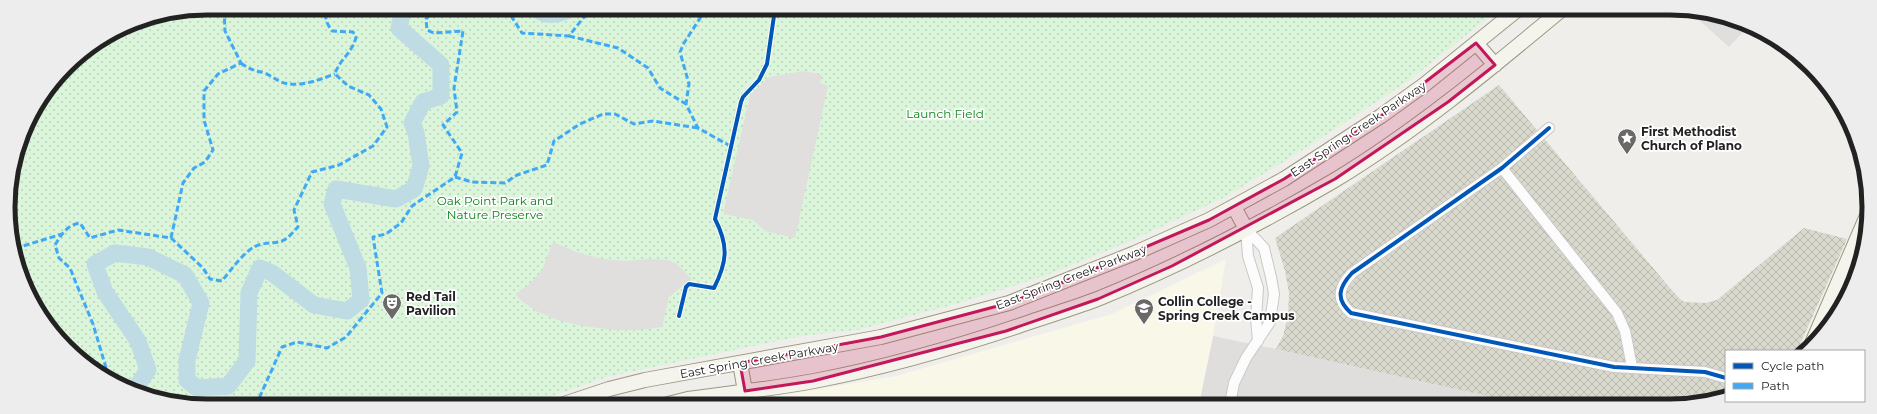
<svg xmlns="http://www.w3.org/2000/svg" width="1877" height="414" font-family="Montserrat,sans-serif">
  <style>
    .residential { fill: #dfdedc }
    .education { fill: #f8f7e8 }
    .construction { fill: url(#construction-cross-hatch) }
    .park { fill: url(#park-dots) }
    .parking { fill: #e0dfde }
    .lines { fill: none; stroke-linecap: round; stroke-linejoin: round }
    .river { stroke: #bfdbe3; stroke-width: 17 }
    .street-casing { stroke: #c9c8c7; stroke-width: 12 }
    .secondary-casing { stroke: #999a82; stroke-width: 16 }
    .street { stroke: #fdfcfc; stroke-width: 10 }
    .secondary { stroke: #f4f4ed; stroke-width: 14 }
    .quiet { stroke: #3fa9f5; stroke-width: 3; stroke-dasharray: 6 3; stroke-linecap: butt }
    .cycleway-casing { stroke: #fff; stroke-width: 6 }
    .cycleway { stroke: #0057b8; stroke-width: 4 }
    .marked { fill: #c2185b; fill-opacity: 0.2; stroke: #c2185b; stroke-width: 3; stroke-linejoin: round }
    .labels { text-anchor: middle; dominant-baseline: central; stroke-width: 3.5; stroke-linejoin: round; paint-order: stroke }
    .park-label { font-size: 12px; fill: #0c8416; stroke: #fff }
    .street-label { font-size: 12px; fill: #222; stroke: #fff }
    .poi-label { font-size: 12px; font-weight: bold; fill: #222; stroke: #fff; text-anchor: start }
    .rim { fill: none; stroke: #222; stroke-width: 5 }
  </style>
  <defs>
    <pattern id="construction-cross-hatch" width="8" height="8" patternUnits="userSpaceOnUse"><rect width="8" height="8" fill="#d9d9cd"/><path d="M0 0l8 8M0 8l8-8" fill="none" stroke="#babab0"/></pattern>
    <pattern id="park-dots" width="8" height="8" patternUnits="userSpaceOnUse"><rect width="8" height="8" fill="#daf5da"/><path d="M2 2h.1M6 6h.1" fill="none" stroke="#bbd2bb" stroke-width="1.8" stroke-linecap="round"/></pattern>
  </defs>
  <rect width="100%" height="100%" fill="#f0eeeb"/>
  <path class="residential" d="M 1213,336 L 1276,349 L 1523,404 L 1199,404 Z"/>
  <path class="education" d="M 1226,259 L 1213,336 L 1199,404 L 730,404 L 896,376 L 1112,314 Z"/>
  <path class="construction" d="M 1499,85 L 1670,288 L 1680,299 L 1685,302 L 1705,303 L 1717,300 L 1804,228 L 1847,239 L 1797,351 L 1726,351 L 1726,395 L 1696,404 L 1523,404 L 1276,349 L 1283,336 L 1288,315 L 1289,293 L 1285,271 L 1275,238 Z"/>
  <path class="park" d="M 207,8 L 1498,10 L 1408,81 L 1309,146 L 1225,197 L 1135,239 L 1045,276 L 956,304 L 857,330 L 801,336 L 606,377 L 531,404 L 181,404 L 108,379 L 49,328 L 18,271 L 8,194 L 29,119 L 76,58 L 131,23 Z"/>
  <path class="parking" d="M 1688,10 L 1696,10 L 1743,26 L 1746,29 L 1729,47 Z
    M 804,71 L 822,75 L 820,83 L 828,86 L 795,238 L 765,231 L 753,220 L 723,214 L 750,95 L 769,77 Z
    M 553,242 L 576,252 L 602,259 L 627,261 L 647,259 L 668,260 L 677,264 L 692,279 L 669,297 L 662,327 L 640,330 L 613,330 L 583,326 L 557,320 L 536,311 L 523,302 L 515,294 L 531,283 L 542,270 Z"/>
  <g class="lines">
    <path class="river" d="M 536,8 C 544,18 561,15 570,8
      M 135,389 L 148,370 L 138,341 L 105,292 L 95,264 L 115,253 L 148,257 L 185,275 L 201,303 L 187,360 L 187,380 L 197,388 L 228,386 L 247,361 L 249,293 L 260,268 L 272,273 L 314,305 L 347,311 L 361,300 L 358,268 L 332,204 L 336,189 L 396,199 L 414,189 L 421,166 L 416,133 L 412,123 L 423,102 L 441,96 L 441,65 L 399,28 L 403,10 L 407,8"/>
    <g class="street-casing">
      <path id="street" d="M 1549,128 L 1502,168 L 1352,273 C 1339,287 1335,299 1351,313 L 1614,367 L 1705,372 L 1726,378
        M 1502,168 L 1617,313 L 1625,331 L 1632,367
        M 1246,229 L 1248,256 L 1258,288 L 1256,319 L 1258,341
        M 1230,404 L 1234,383 L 1246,358 L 1270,322 L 1274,294 L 1271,277 L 1264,248 L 1246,229"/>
    </g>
    <g class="secondary-casing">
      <path id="secondary" d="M 1476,43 L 1495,65
        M 1234,207 L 1246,229
        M 1810,348 L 1866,218
        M 740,363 L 745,391
        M 564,404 L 609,389 L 645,380 L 881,337 L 1009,303 L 1135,253 L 1209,220 L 1284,179 L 1381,116 L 1424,85 L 1517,10
        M 668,404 L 688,399 C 730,393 772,389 814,381 C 887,367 960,346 1030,322 C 1053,314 1077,307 1100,298 C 1181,265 1260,224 1335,180 C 1416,131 1489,70 1561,10"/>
    </g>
    <use href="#street" class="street"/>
    <use href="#secondary" class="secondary"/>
    <path class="quiet" d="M 506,8 L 522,33 L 569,36 L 591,8
      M 706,9 L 684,43 L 680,52 L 689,84 L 686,104 L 698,128 L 732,147
      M 569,36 L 618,48 L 648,68 L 660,88 L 686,104
      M 241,63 C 250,70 254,70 264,73 C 271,75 277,81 284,83 C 302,87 318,80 335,74
      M 455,177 L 472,182 L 505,183 L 517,175 L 547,165 L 554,141 L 580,124 L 603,114 L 615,114 L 634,124 L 653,121 L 698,128
      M 171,238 L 183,183 L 194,168 L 205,162 L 213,150 L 204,120 L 204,91 L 218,74 L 241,63 L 225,31 L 224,8
      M 15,244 L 23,246 L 62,234
      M 104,376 L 107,371 L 93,324 L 76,283 L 70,268 L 59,258 L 55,245 C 61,235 67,225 80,223 L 90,238 L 118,230 L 171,238 L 203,268 L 210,279 L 222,281 C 231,270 242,254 254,247 C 263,242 273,244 282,241 C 288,239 293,232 298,227 L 294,210 L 312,172 L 339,165 L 373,146 L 387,127 L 381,109 L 369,95 L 348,86 L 335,74 C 339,60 353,52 356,37 L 353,32 L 332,31 C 327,24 323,16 328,8
      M 254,404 L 257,403 L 282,347 L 297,342 L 327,348 L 346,337 L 382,293 L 373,237 L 386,234 L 401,223 L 412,206 L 455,177 L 462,153 L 443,125 L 457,112 L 454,88 L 463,31 L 434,33 L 427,30 L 426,19 L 431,14 L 468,8"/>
    <g class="cycleway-casing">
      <path id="cycleway" d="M 1549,128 L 1502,168 L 1352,273 C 1339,287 1335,299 1351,313 L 1614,367 L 1705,372 L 1726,378
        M 679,316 L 686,287 L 689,284 L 714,288 C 727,262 729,246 715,219 L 741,102 L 743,97 L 759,80 L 767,64 L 775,9"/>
    </g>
    <use href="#cycleway" class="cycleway"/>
  </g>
  <path class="marked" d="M 1476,43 L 1495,65 L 1448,102 L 1335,179 L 1172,266 L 1098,299 L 1006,331 L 813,381 L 745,391 L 740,363 L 881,337 L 1009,303 L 1061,283 L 1209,220 L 1284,179 L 1381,116 Z"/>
  <defs>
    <g id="sight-pin" transform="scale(1)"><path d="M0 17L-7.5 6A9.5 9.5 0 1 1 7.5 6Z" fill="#6a6968" stroke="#fff"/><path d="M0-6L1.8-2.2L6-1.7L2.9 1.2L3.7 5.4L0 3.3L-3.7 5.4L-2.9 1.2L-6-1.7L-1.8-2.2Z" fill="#fff"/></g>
    <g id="theatre-pin" transform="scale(1)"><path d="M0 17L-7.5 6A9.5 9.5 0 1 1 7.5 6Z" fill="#6a6968" stroke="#fff"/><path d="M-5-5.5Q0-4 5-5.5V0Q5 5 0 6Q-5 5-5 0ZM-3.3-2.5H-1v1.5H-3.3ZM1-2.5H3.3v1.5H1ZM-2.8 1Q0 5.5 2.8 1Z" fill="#fff"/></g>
    <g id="university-pin" transform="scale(1)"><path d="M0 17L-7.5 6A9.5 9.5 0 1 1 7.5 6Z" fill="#6a6968" stroke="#fff"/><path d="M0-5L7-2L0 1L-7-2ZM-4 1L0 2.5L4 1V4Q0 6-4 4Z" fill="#fff"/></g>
  </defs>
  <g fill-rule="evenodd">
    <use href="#sight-pin" x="1627" y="138"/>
    <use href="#theatre-pin" x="392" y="303"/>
    <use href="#university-pin" x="1144" y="308"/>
  </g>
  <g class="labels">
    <g class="park-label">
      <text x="945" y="113">Launch Field</text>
      <text x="495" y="200">Oak Point Park and<tspan x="495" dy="14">Nature Preserve</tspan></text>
    </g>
    <g class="street-label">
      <text transform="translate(1358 129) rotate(-34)">East Spring Creek Parkway</text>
      <text transform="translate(1071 277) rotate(-21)">East Spring Creek Parkway</text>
      <text transform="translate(759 360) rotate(-10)">East Spring Creek Parkway</text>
    </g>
    <g class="poi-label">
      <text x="1641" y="131">First Methodist<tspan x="1641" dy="14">Church of Plano</tspan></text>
      <text x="406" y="296">Red Tail<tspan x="406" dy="14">Pavilion</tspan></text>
      <text x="1158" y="301">Collin College -<tspan x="1158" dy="14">Spring Creek Campus</tspan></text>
    </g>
  </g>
  <path d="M0 0H1877V414H0ZM207 15H1670A192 192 0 0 1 1862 207V207A192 192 0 0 1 1670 399H207A192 192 0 0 1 15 207V207A192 192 0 0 1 207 15Z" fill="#ededed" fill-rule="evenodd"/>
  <path class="rim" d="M207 15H1670A192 192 0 0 1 1862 207V207A192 192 0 0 1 1670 399H207A192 192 0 0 1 15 207V207A192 192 0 0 1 207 15Z"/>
  <rect x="1725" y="350" width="140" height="52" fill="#ffffff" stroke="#a7a7a7"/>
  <rect x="1733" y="363" width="20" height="6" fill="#0057b8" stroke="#a7a7a7"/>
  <text x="1761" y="370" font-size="12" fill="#222222">Cycle path</text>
  <rect x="1733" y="383" width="20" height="6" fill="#3fa9f5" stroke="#a7a7a7"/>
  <text x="1761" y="390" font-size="12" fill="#222222">Path</text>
</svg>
